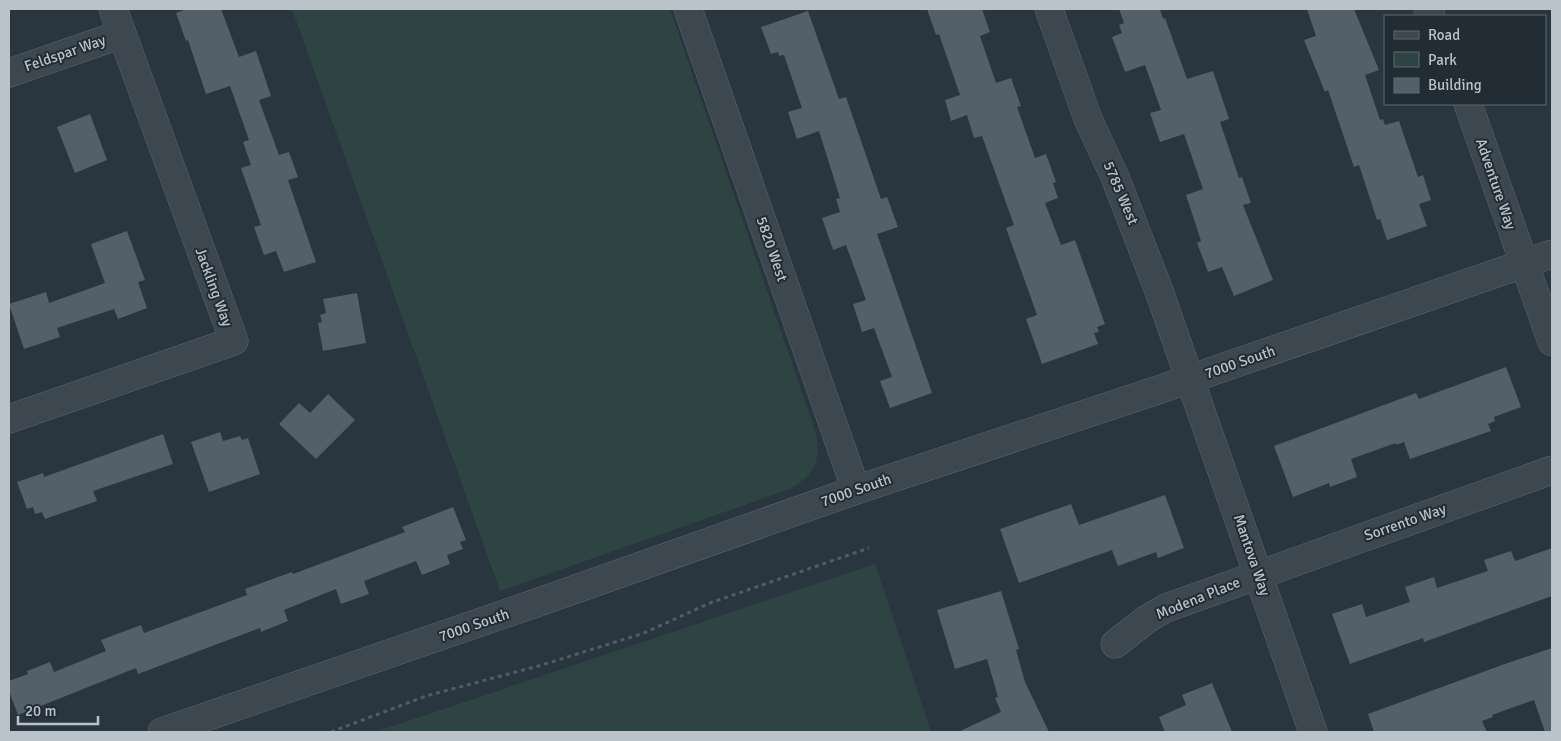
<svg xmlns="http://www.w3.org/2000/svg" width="1561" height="741" font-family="Signika,sans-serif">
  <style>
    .green { fill: #2e4442 }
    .building { fill: #536069 }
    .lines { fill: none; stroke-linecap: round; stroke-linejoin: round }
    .minor-casing { stroke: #5b656d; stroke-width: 29 }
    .tertiary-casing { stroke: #5b656d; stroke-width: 29 }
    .path { stroke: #4d6060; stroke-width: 3; stroke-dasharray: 4 4; stroke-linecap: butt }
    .minor { stroke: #3d474f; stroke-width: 28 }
    .tertiary { stroke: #3d474f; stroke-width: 28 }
    .labels { text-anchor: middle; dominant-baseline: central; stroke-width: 4; stroke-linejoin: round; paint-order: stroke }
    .street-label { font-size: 15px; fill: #bac2ca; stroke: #222c35 }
  </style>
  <rect width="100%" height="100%" fill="#29353f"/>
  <path class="green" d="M 292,9 L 670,9 L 816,433 C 821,461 815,474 790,489 L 500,591 Z
    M 875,564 L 931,732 L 375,732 Z"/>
  <path class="building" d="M 187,9 L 221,9 L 239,57 L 256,51 L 271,96 L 259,100 L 279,155 L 289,152 L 298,177 L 288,180 L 316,262 L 284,272 L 276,251 L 264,255 L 254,227 L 261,225 L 241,168 L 251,165 L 243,142 L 249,140 L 230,86 L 206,94 L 188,40 L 186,41 L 176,13 Z
    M 927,9 L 982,9 L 990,32 L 980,36 L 996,83 L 1011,78 L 1021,106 L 1017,107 L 1035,158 L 1046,154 L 1056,182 L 1053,183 L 1058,198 L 1045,203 L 1061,245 L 1075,240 L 1105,324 L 1097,327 L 1099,332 L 1094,333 L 1098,344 L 1042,364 L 1026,319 L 1037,315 L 1006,228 L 1014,225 L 982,136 L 974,138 L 967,115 L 951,121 L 945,100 L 960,95 L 939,34 L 936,35 Z
    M 1119,9 L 1160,9 L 1163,19 L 1165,18 L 1187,79 L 1213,71 L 1229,119 L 1220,122 L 1239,178 L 1242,177 L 1251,203 L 1243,205 L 1273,280 L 1234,296 L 1222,267 L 1208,272 L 1197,243 L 1201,241 L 1186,195 L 1203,189 L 1184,134 L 1160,142 L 1150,113 L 1161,110 L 1145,65 L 1125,72 L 1112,37 L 1122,33 L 1119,25 L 1124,23 Z
    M 1307,9 L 1354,9 L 1379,70 L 1365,75 L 1380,120 L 1383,119 L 1385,125 L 1399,121 L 1418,177 L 1423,175 L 1431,200 L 1419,204 L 1427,226 L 1387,240 L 1380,219 L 1377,220 L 1359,165 L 1354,167 L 1328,90 L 1325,92 L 1304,40 L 1316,36 Z
    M 808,11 L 839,99 L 846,97 L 881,199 L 887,197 L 898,227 L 877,234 L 932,393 L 890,408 L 880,381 L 892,377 L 874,328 L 862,332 L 853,304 L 866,300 L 846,245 L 833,250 L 822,218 L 840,212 L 836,199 L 840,198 L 819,131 L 797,139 L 788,112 L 802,108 L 784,55 L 779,56 L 778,52 L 771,54 L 761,27 Z
    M 90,114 L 107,160 L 75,173 L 57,127 Z
    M 127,231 L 145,280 L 138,282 L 147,308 L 118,319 L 114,309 L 57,328 L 60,337 L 24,349 L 9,304 L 46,292 L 49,303 L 105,283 L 91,244 Z
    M 357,293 L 366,343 L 323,351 L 318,323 L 322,322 L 320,315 L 326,313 L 323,299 Z
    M 1506,367 L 1521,407 L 1494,417 L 1495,421 L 1488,424 L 1491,431 L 1410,459 L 1404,442 L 1396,445 L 1396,443 L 1351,459 L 1357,477 L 1330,487 L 1329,483 L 1293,497 L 1274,446 L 1416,393 L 1419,399 Z
    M 328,394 L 355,420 L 316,459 L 279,424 L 299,403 L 310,413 Z
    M 220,432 L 223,441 L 240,436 L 242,440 L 248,438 L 260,474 L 209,492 L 191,442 Z
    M 163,434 L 173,464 L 93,491 L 97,501 L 45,519 L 42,512 L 35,514 L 33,507 L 27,509 L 17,482 L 43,473 L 44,477 Z
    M 1165,495 L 1184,548 L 1158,558 L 1156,552 L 1118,566 L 1112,550 L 1019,583 L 1000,529 L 1071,504 L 1079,525 Z
    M 453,507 L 466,540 L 460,542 L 463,549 L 447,555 L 450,564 L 422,575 L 416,561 L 364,581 L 369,594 L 341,604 L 336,589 L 284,610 L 288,621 L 261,632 L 260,628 L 138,674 L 136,668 L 18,715 L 9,691 L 9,681 L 28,674 L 27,671 L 50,662 L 54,672 L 106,651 L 101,640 L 141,625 L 144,633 L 247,595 L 245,589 L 292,572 L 293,574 L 405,532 L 402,527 Z
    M 1552,548 L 1552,596 L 1424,642 L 1423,638 L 1350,664 L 1332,614 L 1362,604 L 1366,617 L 1410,602 L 1405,587 L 1434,577 L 1437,588 L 1488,571 L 1484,560 L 1511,551 L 1515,561 Z
    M 1001,591 L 1019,649 L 1016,650 L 1025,682 L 1049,732 L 958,732 L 1001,712 L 995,698 L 998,697 L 987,659 L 955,669 L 937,610 Z
    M 1552,648 L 1552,732 L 1545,732 L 1534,700 L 1492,715 L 1493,717 L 1482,721 L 1487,732 L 1374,732 L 1368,714 L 1502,665 Z
    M 1212,683 L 1232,732 L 1165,732 L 1159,717 L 1186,705 L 1182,695 Z"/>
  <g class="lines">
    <g class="minor-casing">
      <path id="minor" d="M 688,9 L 856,490
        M 1049,9 L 1088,119 L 1115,177 L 1159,291 L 1313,732
        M 1428,9 L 1431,16
        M 9,73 L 122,34
        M 1468,104 L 1552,342
        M 9,419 L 234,341 L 113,9
        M 1115,644 L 1147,619 L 1166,608 L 1552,470"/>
    </g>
    <g class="tertiary-casing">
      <path id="tertiary" d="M 162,732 L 542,601 L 856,490 L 1155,391 L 1552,254"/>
    </g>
    <path class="path" d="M 331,732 L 426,696 L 542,665 L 644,633 L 710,603 L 869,548"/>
    <use href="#minor" class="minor"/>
    <use href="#tertiary" class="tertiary"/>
  </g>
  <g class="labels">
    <g class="street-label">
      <text transform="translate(65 53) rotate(-19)">Feldspar Way</text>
      <text transform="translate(1496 184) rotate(71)">Adventure Way</text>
      <text transform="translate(1121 193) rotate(67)">5785 West</text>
      <text transform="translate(772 249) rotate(71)">5820 West</text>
      <text transform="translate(214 287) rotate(70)">Jackling Way</text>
      <text transform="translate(1240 362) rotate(-19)">7000 South</text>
      <text transform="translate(856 490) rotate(-19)">7000 South</text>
      <text transform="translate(1405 522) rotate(-19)">Sorrento Way</text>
      <text transform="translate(1252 555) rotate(71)">Mantova Way</text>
      <text transform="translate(1198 598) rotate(-22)">Modena Place</text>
      <text transform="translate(474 625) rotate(-19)">7000 South</text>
    </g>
  </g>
  <rect width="1561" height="741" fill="none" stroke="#bac2ca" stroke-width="20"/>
  <rect x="1384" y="15" width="162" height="90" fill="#222c35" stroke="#5f6871"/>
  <rect x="1394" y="31" width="25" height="8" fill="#3d474f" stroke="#5f6871"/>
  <text x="1428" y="40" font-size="15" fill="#bac2ca">Road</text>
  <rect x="1394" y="52" width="25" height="15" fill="#2e4442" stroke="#5f6871"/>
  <text x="1428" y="65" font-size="15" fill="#bac2ca">Park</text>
  <rect x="1394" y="78" width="25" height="15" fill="#536069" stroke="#5f6871"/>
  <text x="1428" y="90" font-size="15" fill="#bac2ca">Building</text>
  <path d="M18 716v8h80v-8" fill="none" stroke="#bac2ca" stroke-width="2.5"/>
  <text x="25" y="716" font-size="15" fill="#bac2ca" stroke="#222c35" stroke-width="4" paint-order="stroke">20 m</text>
</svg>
